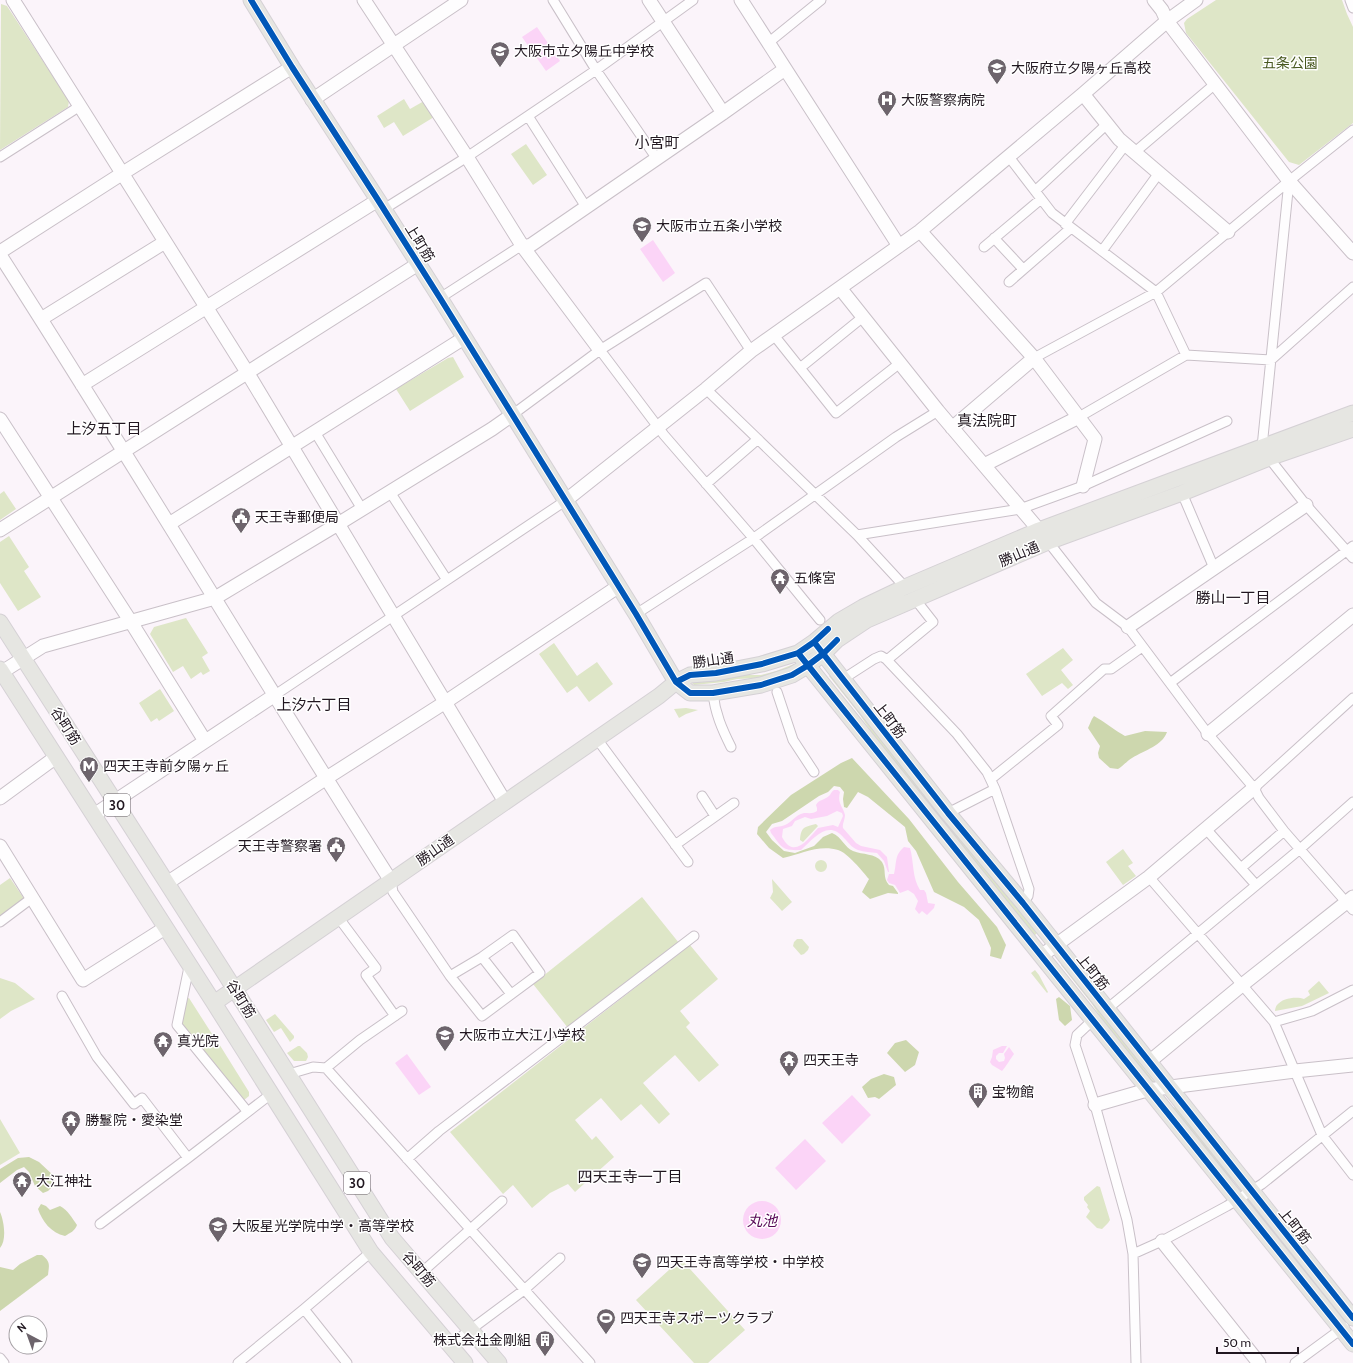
<svg xmlns="http://www.w3.org/2000/svg" width="1353" height="1363" font-family="Cabin,'Noto Sans JP',sans-serif">
  <style>
    .green { fill: #dee6c7 }
    .forest { fill: #cdd7ae }
    .water { fill: #fbd4f7; fill-rule: evenodd }
    .lines { fill: none; stroke-linecap: round; stroke-linejoin: round }
    .street-casing { stroke: #c9c0c8; stroke-width: 11 }
    .secondary-casing { stroke: #c9c0c8; stroke-width: 15 }
    .primary-casing { stroke: #d5d1d5; stroke-width: 17 }
    .street { stroke: #fefdfe; stroke-width: 9 }
    .secondary { stroke: #fefdfe; stroke-width: 13 }
    .primary { stroke: #e6e6e2; stroke-width: 15 }
    .cycleway-casing { stroke: #fff; stroke-width: 8 }
    .cycleway { stroke: #0057b8; stroke-width: 6 }
    .labels { text-anchor: middle; dominant-baseline: central; stroke-width: 3; stroke-linejoin: round; paint-order: stroke }
    .shield { fill: #fff; stroke: #645d63; stroke-width: 1 }
    .shield-label { font-size: 13px; font-weight: bold; fill: #211720 }
    .poi-label { font-size: 14px; fill: #211720; stroke: #fff; text-anchor: start }
    .park-label { font-size: 14px; fill: #48581f; stroke: #fff }
    .street-label { font-size: 14px; fill: #211720; stroke: #fff }
    .neighbourhood-label { font-size: 15px; fill: #211720; stroke: #fff }
    .water-label { font-size: 15px; font-style: italic; fill: #560655; stroke: #fff }
  </style>
  <rect width="100%" height="100%" fill="#fbf4fa"/>
  <path class="green" d="M 1216,0 L 1342,0 L 1347,14 L 1353,27 L 1353,123 L 1299,165 L 1289,162 L 1186,33 L 1184,23 L 1187,19 Z
    M 1,4 L 7,6 L 69,101 L 68,107 L 0,150 Z
    M 404,99 L 410,109 L 424,101 L 434,117 L 403,136 L 394,122 L 384,128 L 377,116 Z
    M 526,144 L 547,175 L 533,185 L 511,154 Z
    M 453,357 L 464,377 L 410,411 L 396,389 L 448,358 Z
    M 4,491 L 16,509 L 0,520 L 0,494 Z
    M 9,536 L 29,567 L 24,571 L 41,597 L 18,611 L 0,583 L 0,542 Z
    M 186,618 L 208,653 L 202,657 L 210,671 L 203,675 L 201,672 L 191,679 L 183,666 L 173,672 L 150,634 L 154,627 Z
    M 554,643 L 577,676 L 597,662 L 613,684 L 589,702 L 577,686 L 567,693 L 539,654 Z
    M 1063,648 L 1073,660 L 1061,670 L 1073,685 L 1068,689 L 1062,683 L 1042,696 L 1026,674 Z
    M 794,664 L 795,665 L 794,667 L 759,678 L 737,679 L 724,682 L 694,685 L 692,683 L 694,681 L 736,675 L 761,675 L 776,671 Z
    M 832,673 L 934,807 L 1037,933 L 1032,938 L 886,754 L 860,715 L 829,676 Z
    M 160,689 L 174,711 L 159,721 L 157,718 L 151,722 L 139,703 Z
    M 686,708 L 698,710 L 686,714 L 679,718 L 674,709 Z
    M 816,824 L 818,826 L 803,842 L 800,840 C 801,827 804,827 816,824 Z
    M 1123,849 L 1133,863 L 1128,866 L 1136,876 L 1123,885 L 1106,862 Z
    M815 866a6 6 0 1 1 12 0a6 6 0 1 1-12 0Z
    M 10,878 L 25,900 L 0,917 L 0,885 Z
    M 772,879 L 792,902 L 782,911 L 770,898 L 773,892 Z
    M 642,897 L 679,943 L 568,1028 L 533,984 Z
    M 797,939 L 802,939 L 809,947 L 808,950 L 804,954 L 801,955 L 793,946 L 794,942 Z
    M 690,945 L 718,979 L 680,1011 L 690,1023 L 686,1027 L 719,1065 L 699,1082 L 675,1055 L 643,1083 L 670,1114 L 659,1124 L 641,1104 L 621,1121 L 601,1098 L 575,1120 L 592,1140 L 596,1136 L 614,1157 L 575,1192 L 568,1184 L 550,1193 L 532,1208 L 513,1185 L 503,1194 L 450,1132 Z
    M 1063,963 L 1155,1083 L 1153,1084 L 1116,1041 L 1092,1004 L 1061,965 Z
    M 1035,970 L 1039,975 L 1048,992 L 1047,993 L 1031,973 Z
    M 0,978 L 15,983 L 35,999 L 11,1011 L 0,1019 Z
    M 1319,981 L 1329,993 L 1302,1006 L 1275,1011 C 1275,1009 1276,1006 1277,1005 C 1282,998 1297,996 1304,999 L 1310,995 L 1308,991 Z
    M 189,998 L 212,1034 L 212,1036 L 202,1043 L 195,1042 L 181,1024 L 186,999 Z
    M 275,1014 L 294,1036 L 294,1038 L 290,1042 L 281,1028 L 274,1032 L 266,1020 Z
    M 213,1039 L 216,1039 L 249,1092 L 249,1096 L 243,1101 L 203,1053 L 204,1045 Z
    M 298,1046 L 300,1046 L 307,1053 L 308,1057 L 306,1061 L 294,1061 L 287,1053 Z
    M 1173,1107 L 1176,1108 L 1233,1178 L 1230,1179 L 1172,1109 Z
    M 0,1119 L 20,1153 L 0,1165 Z
    M 1097,1186 L 1100,1187 L 1110,1220 L 1108,1223 L 1102,1229 L 1097,1228 L 1086,1217 L 1090,1211 L 1087,1207 L 1088,1205 L 1084,1200 L 1084,1197 Z
    M 1260,1213 L 1339,1311 L 1337,1313 L 1258,1214 Z
    M 681,1259 L 745,1330 L 708,1363 L 694,1363 L 636,1300 Z"/>
  <path class="forest" d="M 1094,716 C 1105,722 1114,730 1125,736 L 1145,731 L 1167,732 C 1162,746 1145,750 1132,758 C 1127,761 1123,766 1118,769 L 1110,768 L 1099,758 L 1098,753 L 1100,746 L 1088,728 L 1092,719 Z
    M 852,758 L 909,819 L 958,882 L 997,927 L 1006,945 L 1001,959 L 990,956 L 991,948 L 979,920 L 964,907 L 934,892 L 916,851 L 908,841 L 905,827 L 868,797 L 858,792 L 847,808 L 844,807 L 843,799 L 844,792 L 840,787 L 834,786 L 828,792 L 819,796 L 782,821 L 772,824 L 766,832 L 772,840 L 784,851 L 795,853 L 814,846 L 823,837 L 832,833 C 842,837 845,848 853,851 C 863,855 875,853 882,862 C 887,870 882,877 889,885 L 893,886 L 898,893 L 898,894 L 888,893 L 870,899 L 862,892 L 869,879 C 862,871 848,853 838,850 C 820,844 800,854 783,858 L 769,848 L 757,834 L 758,827 L 791,795 L 841,763 Z
    M 1059,997 L 1070,1006 L 1072,1020 L 1065,1026 L 1059,1020 L 1056,999 Z
    M 906,1040 L 919,1052 L 915,1065 L 905,1072 L 887,1053 L 895,1043 Z
    M 884,1074 L 894,1077 L 896,1085 L 879,1099 L 875,1097 L 868,1098 L 862,1087 L 871,1079 Z
    M 29,1157 L 39,1162 L 54,1176 L 55,1184 L 48,1191 L 43,1193 L 35,1186 L 29,1172 L 24,1167 L 17,1170 L 0,1183 L 0,1169 L 18,1158 Z
    M 41,1204 L 46,1206 L 50,1210 L 60,1206 C 68,1210 72,1218 77,1225 C 75,1231 70,1233 65,1236 C 51,1233 42,1221 38,1209 Z
    M 0,1212 C 4,1221 7,1240 0,1248 Z
    M 37,1255 L 42,1255 C 51,1262 49,1265 48,1275 L 0,1311 L 0,1267 L 13,1270 L 20,1264 Z"/>
  <path class="water" d="M 537,27 L 560,61 L 546,71 L 522,37 Z
    M 653,240 L 675,273 L 663,282 L 640,249 Z
    M 834,790 L 838,790 L 840,792 C 837,804 843,806 845,815 C 845,820 842,824 843,828 L 856,843 L 861,846 L 880,850 L 887,857 L 889,872 L 888,872 L 884,861 L 877,853 C 871,852 864,852 858,850 C 852,848 848,842 844,838 C 828,819 814,838 801,850 C 781,851 782,847 771,833 L 770,830 C 776,825 779,828 785,825 C 792,822 795,815 804,813 C 809,813 813,814 817,811 L 817,808 L 816,805 C 819,799 826,800 830,795 C 831,793 832,791 834,790 ZM 837,811 L 842,813 L 843,816 L 838,827 L 833,825 L 818,828 C 808,839 794,860 782,837 L 783,829 L 792,826 L 795,821 L 805,817 L 811,819 L 827,816 Z
    M 904,847 L 910,848 C 914,862 912,878 920,890 L 924,890 L 926,893 L 928,903 L 935,904 L 934,908 L 927,915 L 922,911 L 919,914 L 915,909 L 918,901 L 914,894 L 908,890 L 900,893 L 895,885 L 889,883 L 887,880 L 889,874 L 894,874 C 897,862 894,856 904,847 Z
    M 1002,1046 L 1007,1046 L 1003,1053 L 999,1053 L 996,1056 L 996,1059 L 999,1062 L 1004,1061 L 1005,1058 L 1004,1054 L 1009,1047 L 1014,1054 C 1011,1058 1005,1068 1002,1071 L 992,1065 L 990,1062 L 992,1057 L 993,1050 Z
    M 407,1054 L 431,1087 L 419,1095 L 395,1063 Z
    M 852,1095 L 871,1115 L 842,1144 L 822,1123 Z
    M 805,1139 L 826,1161 L 796,1190 L 775,1168 Z
    M743 1220a19 19 0 1 1 38 0a19 19 0 1 1-38 0Z"/>
  <g class="lines">
    <g class="street-casing">
      <path id="street" d="M 553,0 L 596,70 L 657,159
        M 1350,0 L 1353,8
        M 768,43 L 821,0
        M 528,116 L 586,207
        M 1135,152 L 1215,84
        M 0,157 L 80,106
        M 1009,157 L 1052,213 L 1156,292 L 1186,355
        M 1289,181 L 1262,447 L 1269,458 L 1306,505 L 1353,558
        M 1035,191 L 1107,124
        M 384,209 L 467,157 L 596,70 L 693,0
        M 1065,224 L 1126,144
        M 994,238 L 1023,269
        M 984,247 L 1041,199
        M 1102,251 L 1159,173
        M 1009,282 L 1071,228
        M 440,298 L 516,249 L 523,247
        M 773,334 L 836,413 L 900,363
        M 600,350 L 664,435 L 754,539 L 820,620
        M 1034,358 L 1156,292 L 1289,181 L 1353,130
        M 800,368 L 863,317
        M 706,389 L 857,535 L 905,587
        M 512,415 L 600,350 L 706,283 L 751,351
        M 1079,417 L 1186,355 L 1271,360 L 1353,287
        M 315,432 L 362,509
        M 706,484 L 758,439
        M 390,492 L 447,580
        M 1182,493 L 1214,568
        M 857,535 L 1020,509 L 1083,486 L 1227,421
        M 1046,539 L 1096,603 L 1128,627 L 1208,734 L 1254,788 L 1259,798 L 1284,831 L 1353,910
        M 636,614 L 754,538 L 896,437 L 938,411
        M 887,660 L 933,622 L 915,599
        M 843,679 L 874,659 L 881,656 L 886,659 L 957,734 L 987,772 L 995,789 L 1029,889 L 1028,896 L 1023,903
        M 1170,683 L 1353,546
        M 777,692 L 793,740 L 814,772
        M 713,693 C 715,713 722,729 731,747
        M 275,695 L 565,501
        M 597,739 L 688,862
        M 991,779 L 1058,725 L 1051,716 L 1104,669 L 1111,669 L 1142,647
        M 1254,788 L 1353,698
        M 702,796 L 715,816
        M 948,813 L 995,789
        M 1206,829 L 1256,885
        M 675,845 L 734,803
        M 1241,868 L 1284,831
        M 1149,877 L 1274,1022 L 1322,1135 L 1353,1175
        M 391,881 L 393,892 L 450,976 L 482,957 L 513,935 L 540,973 L 482,1016 L 450,976
        M 338,917 L 376,968 L 366,975 L 395,1016
        M 0,922 L 32,898
        M 482,957 L 511,994
        M 189,967 L 177,1025 L 247,1111
        M 62,996 L 97,1057 L 134,1104 L 142,1098 L 188,1158
        M 1107,1009 L 1300,849 L 1353,802
        M 1093,1020 L 1077,1035 L 1075,1045 L 1095,1105 L 1127,1220 L 1133,1254 L 1136,1363
        M 1274,1022 L 1312,1011 L 1353,990
        M 326,1068 L 360,1040 L 402,1011
        M 289,1074 L 313,1067 L 326,1068 L 590,1363
        M 407,1159 L 439,1131 L 694,936
        M 100,1224 L 188,1158 L 271,1094
        M 1133,1254 L 1162,1241 L 1227,1206 L 1262,1184 L 1353,1111
        M 421,1273 L 502,1201
        M 304,1309 L 347,1363
        M 450,1345 L 524,1290 L 560,1258
        M 0,1358 L 4,1363
        M 238,1363 L 304,1309 L 371,1252
        M 1295,1363 L 1344,1327"/>
    </g>
    <g class="secondary-casing">
      <path id="secondary" d="M 13,0 C 91,124 170,248 247,372 C 334,515 418,659 505,802
        M 364,0 L 467,157 L 523,247 L 600,350
        M 649,0 L 723,113
        M 741,0 L 899,246
        M 1154,0 L 1162,10 L 1167,21 L 1289,181 L 1353,253
        M 1083,94 L 1119,139 L 1228,232
        M 312,100 L 461,0
        M 920,231 L 1034,358 L 1095,439 L 1083,486
        M 523,247 L 531,245 L 723,113 L 785,69
        M 0,252 L 123,173 L 292,67
        M 0,255 C 133,462 259,674 391,881
        M 840,288 L 938,411 L 1039,530
        M 41,319 L 165,242
        M 82,385 L 378,200
        M 0,419 L 131,622 L 205,741
        M 952,428 L 1034,358
        M 984,465 L 1079,417
        M 565,501 L 706,389 L 751,351 L 920,231 L 1083,94 L 1167,21 L 1196,0
        M 169,524 L 464,338
        M 0,530 L 418,264
        M 1128,627 L 1306,505
        M 2,672 L 43,646 L 215,598 L 338,524 L 492,429 L 512,415
        M 1208,734 L 1353,615
        M 0,798 L 56,757
        M 94,815 L 275,695
        M 0,846 L 83,980 L 165,928
        M 167,883 L 325,779 L 444,703 L 619,586
        M 1041,956 L 1149,877 L 1254,788
        M 1149,1062 L 1242,985 L 1353,897
        M 1095,1105 L 1147,1090 L 1295,1071 L 1353,1065
        M 1162,1241 L 1259,1363"/>
    </g>
    <g class="primary-casing">
      <path id="primary" d="M 251,0 L 292,67 L 378,200 L 440,298 L 636,614 L 676,682 L 690,693 L 713,693 L 761,685 L 792,675 L 807,666 L 823,654 L 837,640 L 867,620 L 1048,542 L 1182,493 L 1269,458 L 1353,429
        M 0,622 L 220,966 L 392,1238 L 499,1363
        M 817,646 L 948,813 L 1023,903 L 1353,1318
        M 801,657 L 1353,1344
        M 0,669 L 214,1003 L 371,1252 L 465,1363
        M 214,1003 L 659,696 L 676,682 L 690,675 L 716,673 L 762,664 L 798,653 L 814,642 L 839,621 L 863,607 L 905,587 L 1039,530 L 1353,413"/>
    </g>
    <use href="#street" class="street"/>
    <use href="#secondary" class="secondary"/>
    <use href="#primary" class="primary"/>
    <g class="cycleway-casing">
      <path id="cycleway" d="M 251,0 L 292,67 L 378,200 L 440,298 L 636,614 L 676,682 L 690,693 L 713,693 L 761,685 L 792,675 L 807,666 L 823,654 L 837,640
        M 814,642 L 948,813 L 1023,903 L 1353,1318
        M 798,653 L 1353,1344
        M 676,682 L 690,675 L 716,673 L 762,664 L 798,653 L 814,642 L 828,629"/>
    </g>
    <use href="#cycleway" class="cycleway"/>
  </g>
  <defs>
    <g id="school-pin" transform="scale(1)"><path d="M0 17L-7.5 6A9.5 9.5 0 1 1 7.5 6Z" fill="#6d646c" stroke="#fff"/><path d="M0-5L7-2L0 1L-7-2ZM-4 1L0 2.5L4 1V4Q0 6-4 4Z" fill="#fff"/></g>
    <g id="hospital-pin" transform="scale(1)"><path d="M0 17L-7.5 6A9.5 9.5 0 1 1 7.5 6Z" fill="#6d646c" stroke="#fff"/><path d="M-5-5h3v3.5h4V-5h3V5h-3V1.5h-4V5h-3Z" fill="#fff"/></g>
    <g id="civic-pin" transform="scale(1)"><path d="M0 17L-7.5 6A9.5 9.5 0 1 1 7.5 6Z" fill="#6d646c" stroke="#fff"/><path d="M-.6-6.5H3V-4.5H.6V-3L4-1V1h2V6H-6V1h2V-1L-.6-3ZM-1.2 2.5V6h2.4V2.5Z" fill="#fff"/></g>
    <g id="temple-pin" transform="scale(1)"><path d="M0 17L-7.5 6A9.5 9.5 0 1 1 7.5 6Z" fill="#6d646c" stroke="#fff"/><path d="M0-6L5-2H3V0L6.5 2.5H4V6H1.5V3h-3V6H-4V2.5H-6.5L-3 0V-2H-5Z" fill="#fff"/></g>
    <g id="metro-pin" transform="scale(1)"><path d="M0 17L-7.5 6A9.5 9.5 0 1 1 7.5 6Z" fill="#6d646c" stroke="#fff"/><path d="M-5.5 5V-5H-3L0 0L3-5H5.5V5H3V-.5L0 4L-3-.5V5Z" fill="#fff"/></g>
    <g id="building-pin" transform="scale(1)"><path d="M0 17L-7.5 6A9.5 9.5 0 1 1 7.5 6Z" fill="#6d646c" stroke="#fff"/><path d="M-4-6H4V6H1V3H-1V6H-4ZM-2.5-4.3h1.7v1.8h-1.7ZM.8-4.3h1.7v1.8H.8ZM-2.5-1h1.7V.8h-1.7ZM.8-1h1.7V.8H.8Z" fill="#fff"/></g>
    <g id="stadium-pin" transform="scale(1)"><path d="M0 17L-7.5 6A9.5 9.5 0 1 1 7.5 6Z" fill="#6d646c" stroke="#fff"/><path d="M0-5a6.5 5 0 1 0 0 10a6.5 5 0 1 0 0-10ZM-3.5-1.8h7v3.6h-7Z" fill="#fff"/></g>
  </defs>
  <g fill-rule="evenodd">
    <use href="#school-pin" x="500" y="51"/>
    <use href="#school-pin" x="997" y="68"/>
    <use href="#hospital-pin" x="887" y="100"/>
    <use href="#school-pin" x="642" y="226"/>
    <use href="#civic-pin" x="241" y="517"/>
    <use href="#temple-pin" x="780" y="578"/>
    <use href="#metro-pin" x="89" y="766"/>
    <use href="#civic-pin" x="336" y="846"/>
    <use href="#school-pin" x="445" y="1035"/>
    <use href="#temple-pin" x="163" y="1041"/>
    <use href="#temple-pin" x="789" y="1060"/>
    <use href="#building-pin" x="978" y="1092"/>
    <use href="#temple-pin" x="71" y="1120"/>
    <use href="#temple-pin" x="22" y="1181"/>
    <use href="#school-pin" x="218" y="1226"/>
    <use href="#school-pin" x="642" y="1262"/>
    <use href="#stadium-pin" x="606" y="1318"/>
    <use href="#building-pin" x="545" y="1340"/>
  </g>
  <g class="labels">
    <g class="shield">
      <rect x="104" y="794" width="26" height="22" rx="3"/>
      <rect x="344" y="1172" width="26" height="22" rx="3"/>
    </g>
    <g class="shield-label">
      <text x="117" y="805">30</text>
      <text x="357" y="1183">30</text>
    </g>
    <g class="poi-label">
      <text x="514" y="51">大阪市立夕陽丘中学校</text>
      <text x="1011" y="68">大阪府立夕陽ヶ丘高校</text>
      <text x="901" y="100">大阪警察病院</text>
      <text x="656" y="226">大阪市立五条小学校</text>
      <text x="255" y="517">天王寺郵便局</text>
      <text x="794" y="578">五條宮</text>
      <text x="103" y="766">四天王寺前夕陽ヶ丘</text>
      <text x="322" y="846" text-anchor="end">天王寺警察署</text>
      <text x="459" y="1035">大阪市立大江小学校</text>
      <text x="177" y="1041">真光院</text>
      <text x="803" y="1060">四天王寺</text>
      <text x="992" y="1092">宝物館</text>
      <text x="85" y="1120">勝鬘院・愛染堂</text>
      <text x="36" y="1181">大江神社</text>
      <text x="232" y="1226">大阪星光学院中学・高等学校</text>
      <text x="656" y="1262">四天王寺高等学校・中学校</text>
      <text x="620" y="1318">四天王寺スポーツクラブ</text>
      <text x="531" y="1340" text-anchor="end">株式会社金剛組</text>
    </g>
    <g class="park-label">
      <text x="1290" y="63">五条公園</text>
    </g>
    <g class="street-label">
      <text transform="translate(420 243) rotate(58)">上町筋</text>
      <text transform="translate(1019 554) rotate(-23)">勝山通</text>
      <text transform="translate(713 660) rotate(-8)">勝山通</text>
      <text transform="translate(890 720) rotate(52)">上町筋</text>
      <text transform="translate(66 726) rotate(57)">谷町筋</text>
      <text transform="translate(435 850) rotate(-35)">勝山通</text>
      <text transform="translate(1093 972) rotate(51)">上町筋</text>
      <text transform="translate(241 999) rotate(58)">谷町筋</text>
      <text transform="translate(1295 1226) rotate(51)">上町筋</text>
      <text transform="translate(419 1269) rotate(49)">谷町筋</text>
    </g>
    <g class="neighbourhood-label">
      <text x="657" y="143">小宮町</text>
      <text x="987" y="421">真法院町</text>
      <text x="104" y="429">上汐五丁目</text>
      <text x="1233" y="598">勝山一丁目</text>
      <text x="314" y="705">上汐六丁目</text>
      <text x="630" y="1177">四天王寺一丁目</text>
    </g>
    <g class="water-label">
      <text x="762" y="1221">丸池</text>
    </g>
  </g>
  <g transform="translate(28 1335) rotate(319)"><circle r="19" fill="#ffffff" stroke="#a6a2a6"/>
  <path d="M0-3L7 15L0 10L-7 15Z" fill="#6d646c"/>
  <text y="-6" font-size="11" font-weight="bold" text-anchor="middle" fill="#211720">N</text>
  </g>
  <path d="M1217 1347v6h81v-6" fill="none" stroke="#211720" stroke-width="2"/>
  <text x="1223" y="1347" font-size="12" fill="#211720" stroke="#ffffff" stroke-width="3" paint-order="stroke">50 m</text>
</svg>
